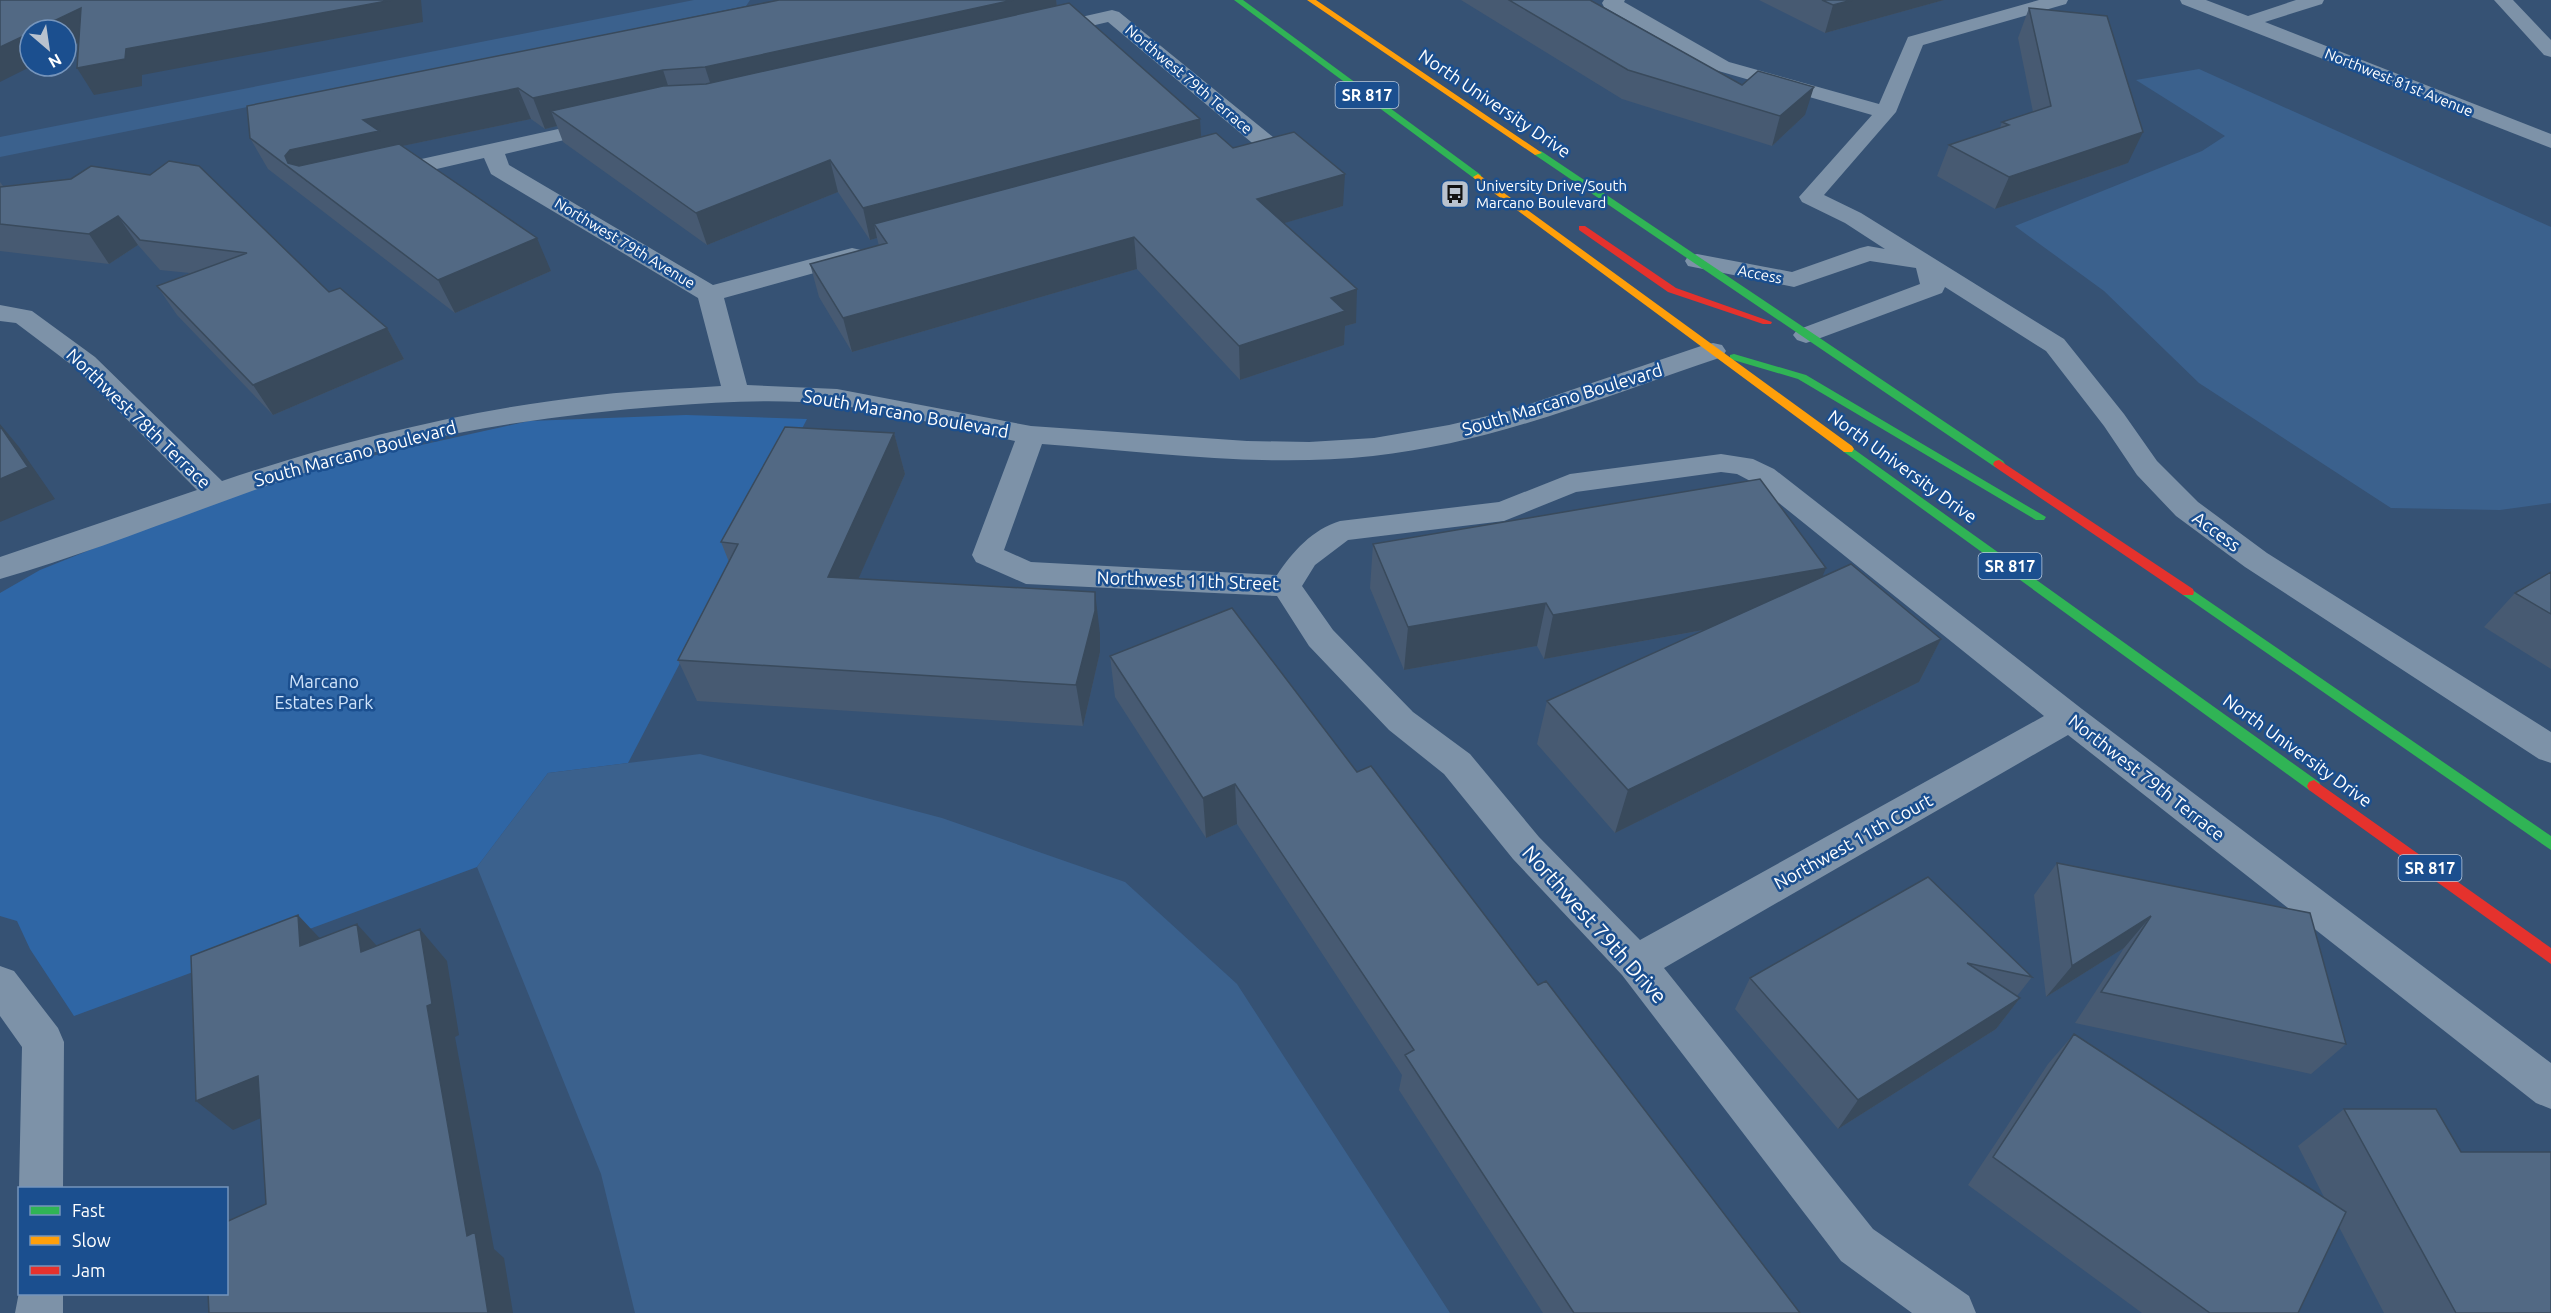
<svg xmlns="http://www.w3.org/2000/svg" width="2551" height="1313" font-family="Ubuntu,sans-serif">
  <style>
    .green { fill: #2f66a5 }
    .water { fill: #3b618d }
    .lines { fill: none; stroke-linecap: round; stroke-linejoin: round }
    .canal { fill: #3b618d; fill-rule: evenodd }
    .street { fill: #7d92a8; fill-rule: evenodd }
    .fast { fill: #30b455; fill-rule: evenodd }
    .slow { fill: #ff9f0a; fill-rule: evenodd }
    .jam { fill: #e5322d; fill-rule: evenodd }
    .wall { fill: #475a72 }
    .shaded-wall { fill: #394a5c }
    .building { fill: #526984; stroke: #394a5c; stroke-width: 1.5 }
    .labels { text-anchor: middle; dominant-baseline: central; stroke-width: 5; stroke-linejoin: round; paint-order: stroke }
    .far-street-label { font-size: 15px; fill: #fff; stroke: #1b4f8f }
    .far-poi-label { font-size: 15px; fill: #fff; stroke: #1b4f8f; text-anchor: start }
    .shield { fill: #1b4f8f; stroke: #bbcadd; stroke-width: 1.5 }
    .shield-label { font-size: 16px; font-weight: bold; fill: #fff }
    .street-label { font-size: 18px; fill: #fff; stroke: #1b4f8f }
    .park-label { font-size: 18px; fill: #cfe3fa; stroke: #1b4f8f }
    .near-street-label { font-size: 21px; fill: #fff; stroke: #1b4f8f }
  </style>
  <rect width="100%" height="100%" fill="#365274"/>
  <path class="green" d="M 686,415 L 807,419 L 628,763 L 548,773 L 477,867 L 74,1016 L 30,949 L 17,921 L 0,916 L 0,593 L 40,570 L 264,480 L 529,421 Z"/>
  <path class="water" d="M 2199,69 L 2551,227 L 2551,503 L 2500,510 L 2391,508 L 2199,383 L 2104,291 L 2015,226 L 2202,151 L 2225,136 L 2136,80 Z
    M 700,754 L 942,818 L 1125,882 L 1237,984 L 1450,1313 L 635,1313 L 601,1174 L 477,867 L 548,773 Z"/>
  <g class="lines">
    <path class="canal" d="M 694,0 L 750,0 L 746,6 L 736,8 L 0,157 L 0,137 Z"/>
    <path class="street" d="M 1604,0 L 1625,0 L 1624,2 L 1729,62 L 1879,104 L 1908,37 L 2039,0 L 2068,0 L 2066,4 L 1923,45 L 1896,112 L 1824,195 L 1861,213 L 2064,339 L 2124,414 L 2157,461 L 2198,502 L 2267,553 L 2551,732 L 2551,763 L 2539,759 L 2245,567 L 2176,516 L 2137,475 L 2104,426 L 2046,351 L 1945,287 L 1942,293 L 1815,340 L 1806,343 L 1797,340 L 1793,335 L 1797,330 L 1920,284 L 1916,268 L 1870,261 L 1794,287 L 1688,266 L 1685,261 L 1688,256 L 1697,254 L 1792,272 L 1860,248 L 1868,246 L 1885,249 L 1845,223 L 1802,202 L 1799,197 L 1872,115 L 1715,70 L 1604,7 L 1602,3 Z
      M 2180,0 L 2206,0 L 2248,16 L 2296,0 L 2324,0 L 2322,4 L 2265,22 L 2551,134 L 2551,148 L 2182,4 Z
      M 2494,0 L 2513,0 L 2551,40 L 2551,57 L 2544,55 Z
      M 1112,10 L 1119,12 L 1273,137 L 1276,142 L 1273,147 L 1257,147 L 1108,22 L 1044,37 L 1034,31 L 1037,27 Z
      M 604,119 L 611,121 L 615,125 L 611,129 L 505,154 L 509,165 L 713,285 L 852,248 L 861,250 L 864,255 L 861,260 L 724,298 L 747,385 L 837,389 L 1031,426 L 1247,441 L 1309,442 L 1374,438 L 1449,425 L 1509,411 L 1704,345 L 1713,343 L 1722,345 L 1726,351 L 1722,357 C 1609,395 1493,443 1373,456 C 1263,468 1151,452 1042,444 L 1004,550 L 1031,562 L 1277,575 C 1292,552 1313,529 1340,521 L 1499,502 L 1570,474 L 1721,454 L 1753,459 L 1774,469 L 2082,709 L 2551,1063 L 2551,1109 L 2536,1103 L 2068,735 L 1664,968 L 1873,1229 L 1969,1296 L 1976,1313 L 1912,1313 L 1841,1261 L 1622,975 L 1513,859 L 1444,774 L 1389,730 L 1309,646 L 1277,596 L 1026,584 L 976,562 L 972,555 L 1015,441 C 955,429 895,412 835,405 C 779,398 723,402 667,406 C 546,415 423,434 307,472 C 204,506 104,549 0,579 L 0,557 L 197,490 L 77,369 L 16,323 L 0,321 L 0,305 L 32,311 L 95,357 L 222,481 C 344,440 470,409 598,395 C 639,390 680,389 721,386 L 698,298 L 491,174 L 484,158 L 385,181 L 377,179 L 374,174 L 377,169 L 385,167 ZM 1721,472 L 1737,474 L 1754,483 L 2044,716 L 1640,940 L 1539,837 L 1470,754 L 1413,712 L 1333,630 L 1302,586 L 1315,565 L 1348,540 L 1504,521 L 1576,492 Z
      M 0,966 L 14,971 L 58,1028 L 64,1042 L 63,1188 L 20,1190 L 19,1188 L 22,1047 L 0,1016 Z
      M 20,1287 L 20,1294 L 63,1294 L 63,1313 L 15,1313 Z"/>
    <path class="fast" d="M 1234,0 L 1243,0 L 1481,175 L 1481,179 L 1475,179 Z
      M 1535,151 L 1541,151 L 2003,461 L 2005,464 L 2003,467 L 1995,467 L 1535,155 Z
      M 1734,354 L 1806,375 L 2046,517 L 2044,520 L 2036,520 L 1798,379 L 1730,359 L 1730,355 Z
      M 1848,445 L 2319,782 L 2321,786 L 2319,790 L 2314,792 L 2309,790 L 1844,452 L 1842,449 L 1844,446 Z
      M 2188,587 L 2551,836 L 2551,850 L 2183,595 L 2182,592 L 2183,589 Z"/>
    <path class="slow" d="M 1307,0 L 1316,0 L 1542,153 L 1535,155 Z
      M 1478,174 L 1852,446 L 1854,449 L 1852,452 L 1844,452 L 1475,179 L 1473,177 Z"/>
    <path class="jam" d="M 1579,226 L 1585,226 L 1676,288 L 1772,322 L 1771,324 L 1763,324 L 1668,292 L 1579,230 Z
      M 1999,460 L 2193,589 L 2194,592 L 2193,595 L 2183,595 L 1995,467 L 1993,464 L 1995,461 Z
      M 2314,780 L 2551,948 L 2551,964 L 2309,790 L 2307,786 L 2309,782 Z"/>
  </g>
  <path class="wall" d="M 779,0 L 1056,0 L 1057,6 L 1201,137 L 1233,148 L 1343,206 L 1284,223 L 1356,323 L 1345,326 L 1344,345 L 1240,380 L 1137,269 L 852,352 L 819,297 L 810,264 L 879,246 L 877,238 L 870,240 L 838,192 L 707,245 L 563,142 L 557,126 L 545,129 L 531,119 L 402,146 L 551,271 L 455,313 L 268,169 L 250,138 Z
    M 1461,0 L 1590,0 L 1742,85 L 1805,115 L 1772,146 L 1622,99 Z
    M 1759,0 L 1944,0 L 1825,33 Z
    M 2029,8 L 2128,163 L 1995,209 L 1937,176 L 1949,145 L 2000,128 L 2002,122 L 2033,112 L 2018,38 Z
    M 91,166 L 329,292 L 387,328 L 404,359 L 273,415 L 177,315 L 157,286 L 190,273 L 160,270 L 138,245 L 109,264 L 0,251 L 0,182 L 3,186 L 71,179 Z
    M 894,433 L 905,474 L 858,579 L 1100,634 L 1100,652 L 1083,726 L 697,701 L 678,660 L 729,562 L 721,542 Z
    M 1373,544 L 1822,577 L 1941,639 L 1919,682 L 1615,833 L 1537,744 L 1547,701 L 1704,630 L 1544,659 L 1537,646 L 1404,670 L 1370,588 Z
    M 2551,572 L 2551,669 L 2484,627 L 2515,593 Z
    M 1110,656 L 1357,772 L 1538,985 L 1800,1313 L 1543,1313 L 1399,1090 L 1402,1075 L 1237,824 L 1206,838 L 1115,697 Z
    M 2057,863 L 2310,913 L 2346,1044 L 2311,1074 L 2075,1023 L 2124,948 L 2046,997 L 2034,895 Z
    M 1928,877 L 2032,977 L 2017,996 L 2020,998 L 1996,1029 L 1838,1129 L 1735,1009 L 1750,978 Z
    M 2074,1034 L 2325,1199 L 2298,1146 L 2344,1109 L 2461,1152 L 2551,1313 L 2384,1313 L 2339,1227 L 2298,1313 L 2142,1313 L 1968,1185 L 2048,1064 Z"/>
  <path class="shaded-wall" d="M 392,0 L 421,0 L 423,22 L 142,75 L 142,86 L 94,95 L 77,68 L 126,49 Z
    M 1013,0 L 1056,0 L 1059,20 L 715,98 L 705,67 Z
    M 1852,0 L 1944,0 L 1825,33 L 1833,5 Z
    M 81,8 L 97,34 L 66,49 L 66,30 L 35,30 Z
    M 30,33 L 30,66 L 32,66 L 0,82 L 0,47 Z
    M 663,70 L 673,101 L 551,111 L 557,126 L 545,129 L 533,98 Z
    M 1814,87 L 1805,115 L 1772,146 L 1780,116 Z
    M 518,88 L 531,119 L 388,149 L 394,162 L 307,182 L 288,163 L 285,156 L 290,150 L 363,120 Z
    M 1200,119 L 1202,150 L 874,224 L 877,238 L 870,240 L 863,208 Z
    M 2143,132 L 2128,163 L 1995,209 L 2009,177 Z
    M 830,160 L 838,192 L 707,245 L 696,213 Z
    M 1345,174 L 1343,206 L 1257,231 L 1257,199 Z
    M 118,216 L 138,245 L 109,264 L 89,234 Z
    M 1134,237 L 1137,269 L 852,352 L 843,318 Z
    M 537,238 L 551,271 L 455,313 L 438,280 Z
    M 1357,289 L 1356,323 L 1345,326 L 1344,345 L 1240,380 L 1239,346 L 1331,298 Z
    M 387,328 L 404,359 L 273,415 L 253,385 Z
    M 0,424 L 19,447 L 55,499 L 0,522 Z
    M 894,433 L 905,474 L 841,618 L 828,577 Z
    M 1826,568 L 1808,611 L 1544,659 L 1553,615 Z
    M 1095,592 L 1100,634 L 1100,652 L 1083,726 L 1076,685 Z
    M 1546,603 L 1537,646 L 1404,670 L 1408,627 Z
    M 1941,639 L 1919,682 L 1615,833 L 1628,790 Z
    M 1235,784 L 1237,824 L 1206,838 L 1203,798 Z
    M 298,915 L 328,947 L 300,946 Z
    M 2151,916 L 2124,948 L 2046,997 L 2072,966 Z
    M 357,924 L 386,956 L 361,952 Z
    M 420,929 L 447,961 L 459,1035 L 455,1037 L 494,1249 L 504,1258 L 513,1313 L 488,1313 L 467,1236 L 427,1006 Z
    M 2020,998 L 1996,1029 L 1838,1129 L 1858,1100 Z
    M 258,1076 L 292,1105 L 233,1130 L 196,1101 Z"/>
  <path class="building" d="M 0,0 L 392,0 L 126,49 L 125,59 L 77,68 L 81,8 L 35,30 L 30,30 L 30,33 L 0,47 Z
    M 779,0 L 1013,0 L 705,67 L 663,70 L 533,98 L 518,88 L 363,120 L 379,131 L 290,150 L 285,156 L 288,163 L 299,166 L 399,144 L 537,238 L 438,280 L 250,138 L 247,106 Z
    M 1509,0 L 1590,0 L 1742,85 L 1758,71 L 1814,87 L 1780,116 L 1628,70 Z
    M 1822,0 L 1852,0 L 1833,5 Z
    M 1069,3 L 1200,119 L 863,208 L 830,160 L 696,213 L 551,111 L 663,86 L 706,84 Z
    M 2029,8 L 2107,16 L 2143,132 L 2009,177 L 1949,145 L 2009,125 L 2002,122 L 2051,106 Z
    M 1294,132 L 1345,174 L 1257,199 L 1357,289 L 1331,298 L 1345,311 L 1239,346 L 1134,237 L 843,318 L 810,264 L 887,243 L 874,224 L 1216,133 L 1233,148 Z
    M 169,161 L 199,166 L 329,292 L 340,288 L 387,328 L 253,385 L 157,286 L 247,253 L 140,240 L 118,216 L 89,234 L 0,224 L 0,187 L 71,179 L 91,166 L 150,175 Z
    M 0,426 L 28,467 L 0,479 Z
    M 785,427 L 894,433 L 828,577 L 1095,592 L 1095,611 L 1076,685 L 678,660 L 738,544 L 721,542 Z
    M 1760,479 L 1826,568 L 1553,615 L 1546,603 L 1408,627 L 1373,544 Z
    M 1851,564 L 1941,639 L 1628,790 L 1547,701 Z
    M 2551,572 L 2551,614 L 2515,593 Z
    M 1232,608 L 1357,772 L 1371,766 L 1538,985 L 1546,981 L 1800,1313 L 1574,1313 L 1405,1055 L 1414,1050 L 1235,784 L 1203,798 L 1110,656 Z
    M 2057,863 L 2310,913 L 2346,1044 L 2101,992 L 2151,916 L 2072,966 Z
    M 1928,877 L 2032,977 L 1967,963 L 2020,998 L 1858,1100 L 1750,978 Z
    M 298,915 L 300,946 L 357,924 L 361,952 L 420,929 L 432,1004 L 427,1006 L 467,1236 L 475,1232 L 488,1313 L 209,1313 L 208,1293 L 226,1293 L 226,1222 L 266,1204 L 258,1076 L 196,1101 L 191,956 Z
    M 2074,1034 L 2346,1212 L 2298,1313 L 2210,1313 L 1993,1157 Z
    M 2344,1109 L 2436,1109 L 2461,1152 L 2551,1152 L 2551,1313 L 2456,1313 Z"/>
  <defs>
    <g id="bus-square" transform="scale(1.5)"><rect x="-9" y="-9" width="18" height="18" rx="4" fill="#b9c2ce" stroke="#1b4f8f"/><path d="M-5-6H5V4H4V6H2V4H-2V6H-4V4H-5ZM-3.5-4V0h7V-4ZM-3.5 1.2v1.5H-2V1.2ZM2 1.2v1.5H3.5V1.2Z" fill="#111"/></g>
  </defs>
  <g fill-rule="evenodd">
    <use href="#bus-square" x="1455" y="194"/>
  </g>
  <g class="labels">
    <g class="far-street-label">
      <text transform="translate(1189 79) rotate(40)">Northwest 79th Terrace</text>
      <text transform="translate(2399 82) rotate(22)">Northwest 81st Avenue</text>
      <text transform="translate(625 243) rotate(31)">Northwest 79th Avenue</text>
      <text transform="translate(1760 274) rotate(11)">Access</text>
    </g>
    <g class="far-poi-label">
      <text x="1476" y="185">University Drive/South<tspan x="1476" dy="17">Marcano Boulevard</tspan></text>
    </g>
    <g class="shield">
      <rect x="1335.5" y="82" width="63" height="26" rx="4.5"/>
      <rect x="1978.5" y="553" width="63" height="26" rx="4.5"/>
      <rect x="2398.5" y="855" width="63" height="26" rx="4.5"/>
    </g>
    <g class="shield-label">
      <text x="1367" y="95">SR 817</text>
      <text x="2010" y="566">SR 817</text>
      <text x="2430" y="868">SR 817</text>
    </g>
    <g class="street-label">
      <text transform="translate(1495 103) rotate(34)">North University Drive</text>
      <text transform="translate(1562 399) rotate(-17)">South Marcano Boulevard</text>
      <text transform="translate(906 413) rotate(10)">South Marcano Boulevard</text>
      <text transform="translate(139 418) rotate(44)">Northwest 78th Terrace</text>
      <text transform="translate(355 453) rotate(-15)">South Marcano Boulevard</text>
      <text transform="translate(1903 466) rotate(36)">North University Drive</text>
      <text transform="translate(2217 531) rotate(36)">Access</text>
      <text transform="translate(1188 580) rotate(2)">Northwest 11th Street</text>
      <text transform="translate(2298 750) rotate(36)">North University Drive</text>
      <text transform="translate(2147 777) rotate(38)">Northwest 79th Terrace</text>
      <text transform="translate(1853 841) rotate(-29)">Northwest 11th Court</text>
    </g>
    <g class="park-label">
      <text x="324" y="681">Marcano<tspan x="324" dy="21">Estates Park</tspan></text>
    </g>
    <g class="near-street-label">
      <text transform="translate(1595 924) rotate(48)">Northwest 79th Drive</text>
    </g>
  </g>
  <rect x="18" y="1187" width="210" height="108" fill="#1b4f8f" stroke="#7695bc" stroke-width="1.5"/>
  <rect x="30" y="1206" width="30" height="9" fill="#30b455" stroke="#7695bc" stroke-width="1.5"/>
  <text x="72" y="1217" font-size="18" fill="#ffffff">Fast</text>
  <rect x="30" y="1236" width="30" height="9" fill="#ff9f0a" stroke="#7695bc" stroke-width="1.5"/>
  <text x="72" y="1247" font-size="18" fill="#ffffff">Slow</text>
  <rect x="30" y="1266" width="30" height="9" fill="#e5322d" stroke="#7695bc" stroke-width="1.5"/>
  <text x="72" y="1277" font-size="18" fill="#ffffff">Jam</text>
  <g transform="translate(48 48) rotate(151)"><circle r="28" fill="#1b4f8f" stroke="#7695bc" stroke-width="1.5"/>
  <path d="M0-4.5L10 22L0 15L-10 22Z" fill="#b9c2ce"/>
  <text y="-9" font-size="16" font-weight="bold" text-anchor="middle" fill="#ffffff">N</text>
  </g>
</svg>
